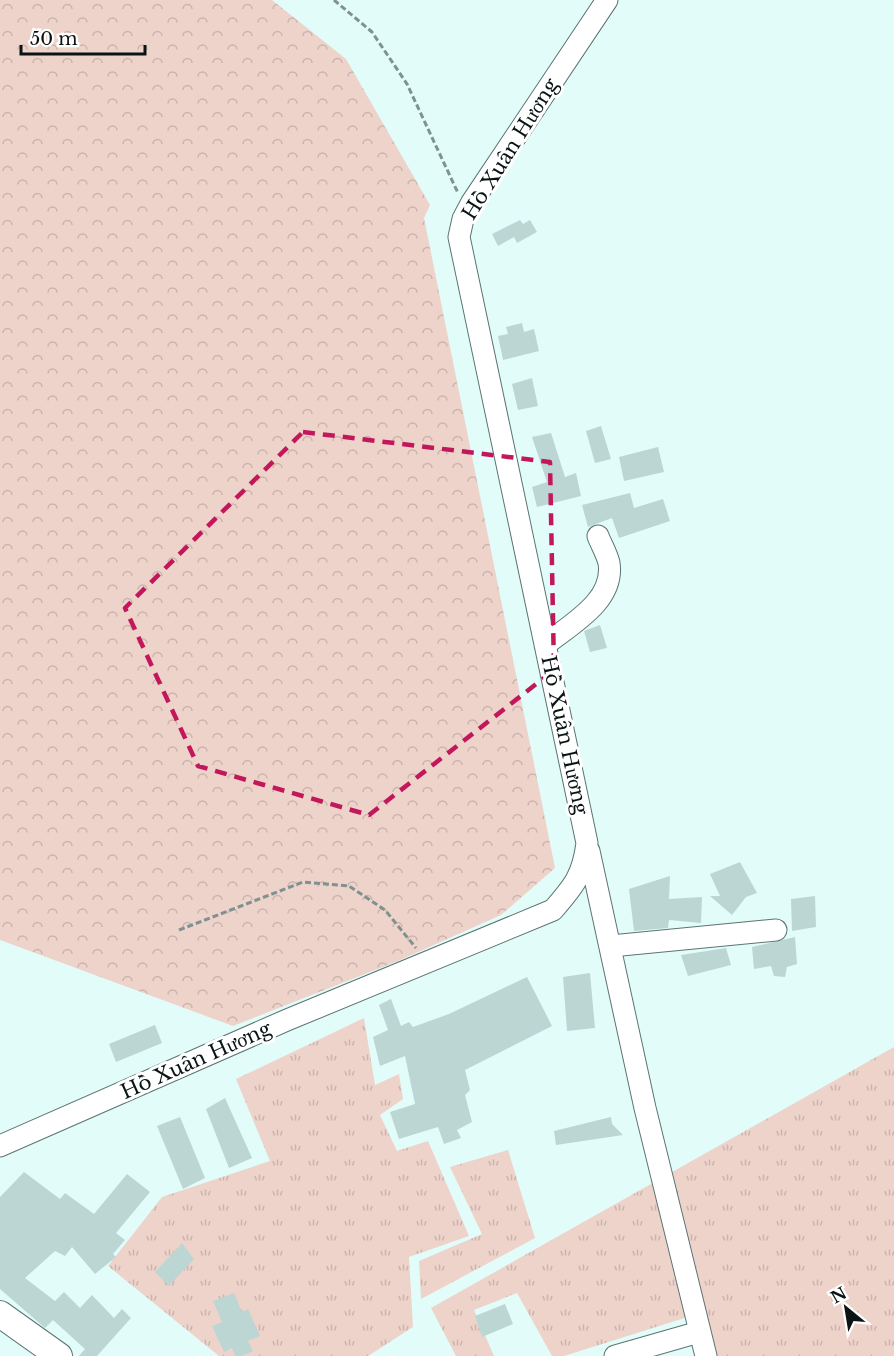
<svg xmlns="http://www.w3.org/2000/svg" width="894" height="1356" font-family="'Libre Baskerville',serif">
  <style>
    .grass { fill: url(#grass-tufts) }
    .forest { fill: url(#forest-crowns) }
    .building { fill: #bcd6d4 }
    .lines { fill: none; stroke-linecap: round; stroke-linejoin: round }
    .minor-casing { stroke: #5c7472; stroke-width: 23 }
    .major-casing { stroke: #5c7472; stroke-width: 28 }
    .path { stroke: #7f9190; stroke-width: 3; stroke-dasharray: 6 3; stroke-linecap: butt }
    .minor { stroke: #fff; stroke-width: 21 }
    .major { stroke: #fff; stroke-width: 26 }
    .marked { fill: none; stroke: #c2185b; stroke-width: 4.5; stroke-dasharray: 12 8; stroke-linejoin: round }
    .labels { text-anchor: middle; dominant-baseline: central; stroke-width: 6; stroke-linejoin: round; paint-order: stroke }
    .street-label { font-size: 20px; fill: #0b1414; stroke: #fff }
  </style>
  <defs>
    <pattern id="grass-tufts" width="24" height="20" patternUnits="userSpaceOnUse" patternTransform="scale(1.5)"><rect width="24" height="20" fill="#eed3cb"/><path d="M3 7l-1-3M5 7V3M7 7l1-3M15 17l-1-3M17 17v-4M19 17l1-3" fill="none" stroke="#cbb4ad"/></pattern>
    <pattern id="forest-crowns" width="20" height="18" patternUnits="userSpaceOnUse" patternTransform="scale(1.5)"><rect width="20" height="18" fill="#eed3cb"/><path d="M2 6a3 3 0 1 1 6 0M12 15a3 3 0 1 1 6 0" fill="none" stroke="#cbb4ad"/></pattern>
  </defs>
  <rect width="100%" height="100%" fill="#e2fcfa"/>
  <path class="grass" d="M 364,1018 L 375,1085 L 399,1074 L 403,1099 L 380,1115 L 397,1151 L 428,1141 L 469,1236 L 409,1257 L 413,1327 L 368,1356 L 219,1356 L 108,1266 L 162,1197 L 270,1161 L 236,1079 Z
    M 894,1047 L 894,1356 L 707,1356 L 691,1316 L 564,1356 L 552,1356 L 517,1293 L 474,1310 L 494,1356 L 456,1356 L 431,1308 Z
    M 508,1150 L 535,1238 L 421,1299 L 419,1261 L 482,1234 L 450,1167 Z"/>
  <path class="forest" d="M 0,0 L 272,0 L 346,59 L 430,205 L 424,218 L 555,868 L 501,915 L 398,961 L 233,1026 L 0,940 Z"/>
  <path class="building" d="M 520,220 L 523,224 L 530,220 L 537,232 L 517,243 L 514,237 L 498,246 L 492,234 Z
    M 522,323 L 524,332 L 534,329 L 539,351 L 503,360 L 498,336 L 508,334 L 506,327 Z
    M 532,378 L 538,406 L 518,410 L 512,384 Z
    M 601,426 L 611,459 L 595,463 L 586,431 Z
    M 551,433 L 565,477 L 576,473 L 581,496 L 537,507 L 532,487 L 547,482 L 532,437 Z
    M 658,447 L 664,472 L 624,481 L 619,457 Z
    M 630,493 L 634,508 L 663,499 L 670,521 L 619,538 L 612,518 L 588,527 L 582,505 Z
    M 600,625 L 607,648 L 590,652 L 584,631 Z
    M 740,862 L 757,893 L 746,897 L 732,915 L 710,896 L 720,896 L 710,874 Z
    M 670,876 L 669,899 L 702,897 L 701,923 L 669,920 L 668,928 L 634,931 L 629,889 Z
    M 815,896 L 816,927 L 792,931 L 791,899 Z
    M 795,937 L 797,964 L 787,967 L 785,977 L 774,976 L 771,966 L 754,969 L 752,947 Z
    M 726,948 L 731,965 L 688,976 L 681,955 Z
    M 590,973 L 595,1028 L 567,1031 L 563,977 Z
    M 527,977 L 552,1026 L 465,1070 L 470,1090 L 465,1095 L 472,1122 L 457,1130 L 461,1138 L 444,1144 L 438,1127 L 399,1139 L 390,1112 L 415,1104 L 405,1056 L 380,1066 L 373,1037 L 388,1030 L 379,1005 L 391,999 L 401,1026 L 409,1022 L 413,1027 L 449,1014 Z
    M 155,1025 L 162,1043 L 116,1062 L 109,1044 Z
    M 225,1098 L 252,1158 L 229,1168 L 206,1109 Z
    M 180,1117 L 205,1178 L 183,1189 L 157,1126 Z
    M 611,1117 L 612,1124 L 623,1135 L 556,1145 L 554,1131 Z
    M 24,1172 L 60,1199 L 65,1193 L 94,1214 L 127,1174 L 150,1192 L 116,1233 L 125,1240 L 113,1254 L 116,1257 L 95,1274 L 72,1247 L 65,1256 L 55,1251 L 25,1278 L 55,1301 L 64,1292 L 80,1308 L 92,1295 L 114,1318 L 122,1309 L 131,1318 L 97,1356 L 79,1356 L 85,1349 L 53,1320 L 45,1328 L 0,1289 L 0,1197 Z
    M 182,1243 L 194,1259 L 169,1286 L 155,1272 Z
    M 234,1293 L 242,1312 L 248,1309 L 260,1336 L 248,1341 L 253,1351 L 242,1356 L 235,1356 L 232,1348 L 224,1352 L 212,1326 L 222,1322 L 213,1301 Z
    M 505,1304 L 513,1324 L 482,1337 L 475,1316 Z"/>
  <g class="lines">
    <g class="minor-casing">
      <path id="minor" d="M 545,645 C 571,624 615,601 609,563 C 607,554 601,544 598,536
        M 589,851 L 645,1108 L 706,1356
        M 611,946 L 776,930
        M 0,1146 L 287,1020 L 553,910 C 574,886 583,875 587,843 L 459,237 L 463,219 L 472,202 L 607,0
        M 615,1356 L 699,1332"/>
    </g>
    <g class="major-casing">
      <path id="major" d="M 0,1314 L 59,1356"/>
    </g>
    <path class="path" d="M 334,0 L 372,32 L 407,84 L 458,193
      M 179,930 L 303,882 L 349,886 L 385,910 L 416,948"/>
    <use href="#minor" class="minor"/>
    <use href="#major" class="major"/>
  </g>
  <path class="marked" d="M 303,432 L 550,462 L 554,670 L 369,815 L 198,766 L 125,608 Z"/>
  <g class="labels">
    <g class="street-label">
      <text transform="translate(510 149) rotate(-58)">Hồ Xuân Hương</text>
      <text transform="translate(565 735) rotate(78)">Hồ Xuân Hương</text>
      <text transform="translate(196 1060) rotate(-24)">Hồ Xuân Hương</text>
    </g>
  </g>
  <g transform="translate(846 1308) rotate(330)" stroke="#ffffff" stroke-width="4.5" paint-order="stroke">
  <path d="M0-4.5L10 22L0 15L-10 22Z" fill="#0b1414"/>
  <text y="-9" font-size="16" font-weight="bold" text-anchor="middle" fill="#0b1414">N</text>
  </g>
  <path d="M21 45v9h124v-9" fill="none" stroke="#0b1414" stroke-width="3"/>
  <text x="30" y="45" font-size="18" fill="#0b1414" stroke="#ffffff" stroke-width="4.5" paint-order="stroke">50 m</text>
</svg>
